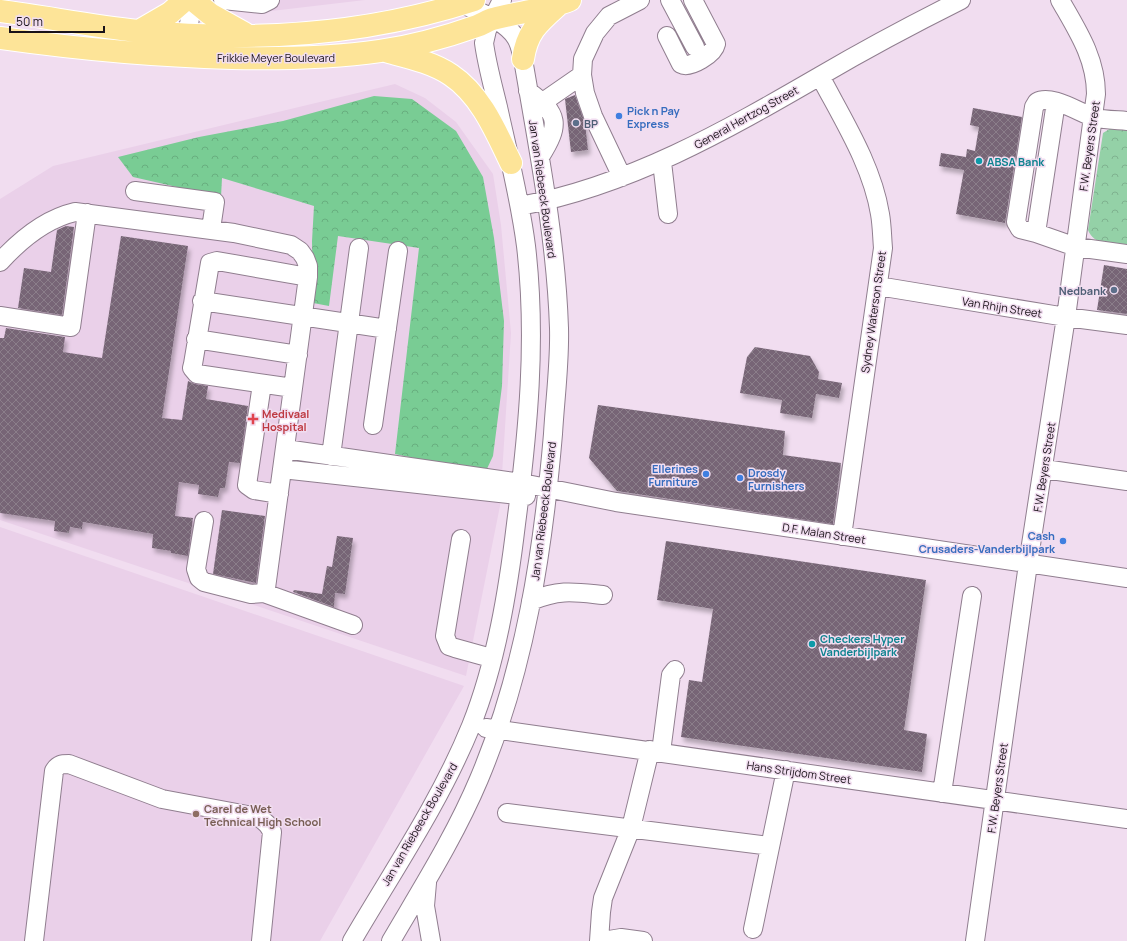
<svg xmlns="http://www.w3.org/2000/svg" width="1127" height="941" font-family="Manrope,sans-serif">
  <style>
    .built { fill: #ead0e9 }
    .forest { fill: url(#forest-crowns) }
    .park { fill: url(#park-crowns) }
    .building { fill: url(#building-cross-hatch); filter: url(#shadow) }
    .lines { fill: none; stroke-linecap: round; stroke-linejoin: round }
    .minor-casing { stroke: #907e8f; stroke-width: 20 }
    .major-casing { stroke: #fff; stroke-width: 24 }
    .minor { stroke: #fff; stroke-width: 18 }
    .major { stroke: #fde498; stroke-width: 22 }
    .shop-dot { fill: #3f7fe0; stroke: #f1ddf0; stroke-width: 1.5 }
    .service-dot { fill: #5c6f8a; stroke: #f1ddf0; stroke-width: 1.5 }
    .culture-dot { fill: #0f9aa8; stroke: #f1ddf0; stroke-width: 1.5 }
    .health-dot { fill: #e0444e; stroke: #f1ddf0; stroke-width: 1.5 }
    .education-dot { fill: #8d6e63; stroke: #f1ddf0; stroke-width: 1.5 }
    .labels { text-anchor: middle; dominant-baseline: central; stroke-width: 3; stroke-linejoin: round; paint-order: stroke }
    .street-label { font-size: 11px; fill: #191218; stroke: #f1ddf0 }
    .shop-label { font-size: 11px; font-weight: bold; fill: #366cbe; stroke: #f1ddf0; text-anchor: start }
    .service-label { font-size: 11px; font-weight: bold; fill: #4e5e75; stroke: #f1ddf0; text-anchor: start }
    .culture-label { font-size: 11px; font-weight: bold; fill: #0d838f; stroke: #f1ddf0; text-anchor: start }
    .health-label { font-size: 11px; font-weight: bold; fill: #be3a42; stroke: #f1ddf0; text-anchor: start }
    .education-label { font-size: 11px; font-weight: bold; fill: #785e54; stroke: #f1ddf0; text-anchor: start }
  </style>
  <defs>
    <pattern id="forest-crowns" width="20" height="18" patternUnits="userSpaceOnUse"><rect width="20" height="18" fill="#79cc94"/><path d="M2 6a3 3 0 1 1 6 0M12 15a3 3 0 1 1 6 0" fill="none" stroke="#68ae7f"/></pattern>
    <pattern id="park-crowns" width="20" height="18" patternUnits="userSpaceOnUse"><rect width="20" height="18" fill="#94d1a7"/><path d="M2 6a3 3 0 1 1 6 0M12 15a3 3 0 1 1 6 0" fill="none" stroke="#7fb28f"/></pattern>
    <pattern id="building-cross-hatch" width="8" height="8" patternUnits="userSpaceOnUse"><rect width="8" height="8" fill="#776576"/><path d="M0 0l8 8M0 8l8-8" fill="none" stroke="#8b7e8a"/></pattern>
    <filter id="shadow"><feDropShadow dx="2.5" dy="4.5" stdDeviation="2" flood-color="#0004"/></filter>
  </defs>
  <rect width="100%" height="100%" fill="#f1ddf0"/>
  <path class="built" d="M 265,0 L 365,0 L 263,12 Z
    M 395,84 L 425,98 L 456,122 L 493,174 L 501,225 L 511,333 L 500,506 L 466,676 L 0,520 L 0,199 L 53,166 Z
    M 0,527 L 464,686 L 320,941 L 0,941 Z"/>
  <path class="forest" d="M 374,96 L 412,99 L 456,131 L 483,177 L 494,238 L 504,321 L 502,386 L 493,456 L 485,473 L 395,454 L 419,248 L 338,236 L 329,306 L 313,303 L 312,241 L 314,206 L 222,178 L 221,197 L 133,177 L 118,157 L 199,137 L 283,121 Z"/>
  <path class="park" d="M 1127,127 L 1127,248 C 1112,245 1094,245 1088,230 L 1103,133 L 1111,128 Z"/>
  <path class="building" d="M 575,95 L 585,123 L 588,150 L 571,152 L 565,99 Z
    M 973,108 L 1022,117 L 1005,223 L 956,214 L 964,170 L 939,166 L 941,153 L 966,157 L 967,149 L 975,151 L 979,127 L 970,125 Z
    M 66,226 L 74,227 L 62,315 L 18,308 L 24,268 L 51,272 L 57,230 Z
    M 121,236 L 188,246 L 162,418 L 182,420 L 188,381 L 195,384 L 208,386 L 206,399 L 248,406 L 240,463 L 229,462 L 225,488 L 220,488 L 218,497 L 198,494 L 199,485 L 179,482 L 175,516 L 193,518 L 188,556 L 171,553 L 171,551 L 152,548 L 153,534 L 83,522 L 82,529 L 70,527 L 69,533 L 54,531 L 55,521 L 0,513 L 0,338 L 4,338 L 6,328 L 65,337 L 63,352 L 102,358 Z
    M 1104,265 L 1127,269 L 1127,314 L 1097,310 Z
    M 755,347 L 810,356 L 819,372 L 818,379 L 842,383 L 839,398 L 816,394 L 812,418 L 780,413 L 782,400 L 740,393 L 747,357 Z
    M 598,405 L 785,431 L 783,455 L 841,463 L 833,524 L 617,491 L 589,458 Z
    M 222,510 L 265,516 L 256,583 L 213,574 Z
    M 337,536 L 353,538 L 345,594 L 335,593 L 334,607 L 293,592 L 294,590 L 322,594 L 327,566 L 332,567 Z
    M 666,541 L 926,580 L 904,730 L 927,734 L 922,772 L 681,737 L 689,680 L 702,682 L 713,609 L 657,600 Z"/>
  <g class="lines">
    <g class="minor-casing">
      <path id="minor" d="M 223,0 L 262,4 L 270,0
        M 670,0 L 695,47
        M 667,36 L 681,64 C 690,69 714,54 716,44 L 693,0
        M 185,48 L 193,0
        M 820,76 C 843,120 872,165 880,214 C 882,225 882,237 883,248 L 842,536
        M 528,91 C 560,114 560,125 540,157
        M 543,102 L 582,75
        M 1127,121 C 1116,120 1103,120 1093,117 C 1078,112 1051,94 1037,102 L 1034,107 L 1016,222 L 1020,229 L 1036,233 L 1076,247 L 1127,254
        M 662,162 L 668,214
        M 622,177 L 593,116 L 585,93 L 582,75 L 583,59 L 595,33 L 609,16 L 640,0
        M 135,191 L 215,202 L 211,229
        M 520,206 C 629,186 725,131 820,76 C 866,49 913,24 961,0
        M 1036,233 L 1056,102
        M 0,262 C 20,240 45,219 75,212 L 234,233 L 291,245 L 300,251 L 305,258 L 308,266 L 308,277 L 266,588 L 264,593 L 251,594 L 204,582 L 199,578 L 196,569 L 204,521
        M 878,286 L 1066,317 L 1127,325
        M 202,301 L 387,329
        M 0,316 L 71,327 L 87,213
        M 196,339 L 298,355
        M 262,384 L 247,485 L 254,490 L 279,494
        M 293,388 L 197,374 L 192,368 L 193,364 L 210,263 L 217,261 L 308,277
        M 373,425 L 398,251
        M 285,449 L 522,483 L 616,502 L 1127,578
        M 331,456 L 359,248
        M 282,469 L 526,496
        M 1044,469 L 1127,481
        M 461,539 L 445,636 L 449,646 L 455,648 L 491,658
        M 264,593 L 353,625
        M 531,601 C 560,589 574,592 603,595
        M 486,728 L 1127,819
        M 661,752 L 671,675 L 675,670
        M 942,793 L 972,596
        M 507,813 L 770,846
        M 427,883 L 425,906 L 431,941
        M 753,929 L 786,770
        M 34,941 L 54,771 C 58,764 62,764 69,764 L 162,799 L 258,817 C 265,821 269,825 272,832 L 261,941
        M 352,941 C 393,871 440,802 471,726 C 496,664 508,591 516,524 C 528,432 537,339 526,246 C 520,199 508,153 498,107 C 493,86 487,65 484,43 L 487,30 L 502,0
        M 391,941 C 422,888 455,836 479,779 C 525,670 543,552 553,434 C 555,399 560,363 559,328 C 556,237 538,148 523,59 C 521,52 520,44 516,38 C 506,21 479,12 462,4
        M 599,941 L 601,912 L 603,898 L 631,828 L 650,750
        M 603,941 L 621,938 L 643,941
        M 975,941 L 1028,564 L 1066,317 L 1096,94 C 1096,58 1077,30 1060,0"/>
    </g>
    <g class="major-casing">
      <path id="major" d="M 193,0 L 210,14 L 244,33
        M 0,11 C 46,17 92,26 138,31 C 250,42 367,35 474,0
        M 139,31 L 170,13 L 185,0
        M 0,38 C 78,49 153,56 232,58 C 282,59 331,58 380,51 C 413,46 446,37 477,26 C 483,24 488,20 493,19 C 519,12 546,10 570,0
        M 385,51 C 407,57 432,62 451,75 C 481,95 496,132 511,163
        M 523,59 C 527,32 538,23 557,6"/>
    </g>
    <use href="#minor" class="minor"/>
    <use href="#major" class="major"/>
  </g>
  <g class="shop-dot">
    <circle cx="619" cy="116" r="4"/>
    <circle cx="706" cy="474" r="4"/>
    <circle cx="740" cy="478" r="4"/>
    <circle cx="1063" cy="541" r="4"/>
  </g>
  <g class="service-dot">
    <circle cx="576" cy="123" r="4"/>
    <circle cx="1114" cy="290" r="4"/>
  </g>
  <g class="culture-dot">
    <circle cx="979" cy="161" r="4"/>
    <circle cx="812" cy="644" r="4"/>
  </g>
  <path class="health-dot" d="M251 413h4v4h4v4h-4v4h-4v-4h-4v-4h4z"/>
  <circle class="education-dot" cx="196" cy="814" r="4"/>
  <g class="labels">
    <g class="street-label">
      <text x="276" y="57">Frikkie Meyer Boulevard</text>
      <text transform="translate(746 117) rotate(-29)">General Hertzog Street</text>
      <text transform="translate(1089 146) rotate(-82)">F.W. Beyers Street</text>
      <text transform="translate(543 189) rotate(82)">Jan van Riebeeck Boulevard</text>
      <text transform="translate(1002 307) rotate(9)">Van Rhijn Street</text>
      <text transform="translate(873 312) rotate(-82)">Sydney Waterson Street</text>
      <text transform="translate(1044 467) rotate(-81)">F.W. Beyers Street</text>
      <text transform="translate(543 511) rotate(-83)">Jan van Riebeeck Boulevard</text>
      <text transform="translate(824 533) rotate(9)">D.F. Malan Street</text>
      <text transform="translate(799 772) rotate(8)">Hans Strijdom Street</text>
      <text transform="translate(997 788) rotate(-82)">F.W. Beyers Street</text>
      <text transform="translate(419 824) rotate(-60)">Jan van Riebeeck Boulevard</text>
    </g>
    <g class="shop-label">
      <text x="627" y="110">Pick n Pay<tspan x="627" dy="13">Express</tspan></text>
      <text x="698" y="468" text-anchor="end">Ellerines<tspan x="698" dy="13">Furniture</tspan></text>
      <text x="748" y="472">Drosdy<tspan x="748" dy="13">Furnishers</tspan></text>
      <text x="1055" y="535" text-anchor="end">Cash<tspan x="1055" dy="13">Crusaders-Vanderbijlpark</tspan></text>
    </g>
    <g class="service-label">
      <text x="584" y="123">BP</text>
      <text x="1106" y="290" text-anchor="end">Nedbank</text>
    </g>
    <g class="culture-label">
      <text x="987" y="161">ABSA Bank</text>
      <text x="820" y="638">Checkers Hyper<tspan x="820" dy="13">Vanderbijlpark</tspan></text>
    </g>
    <g class="health-label">
      <text x="262" y="413">Medivaal<tspan x="262" dy="13">Hospital</tspan></text>
    </g>
    <g class="education-label">
      <text x="204" y="808">Carel de Wet<tspan x="204" dy="13">Technical High School</tspan></text>
    </g>
  </g>
  <path d="M10 26v6h94v-6" fill="none" stroke="#191218" stroke-width="2"/>
  <text x="16" y="26" font-size="12" fill="#191218" stroke="#f1ddf0" stroke-width="3" paint-order="stroke">50 m</text>
</svg>
